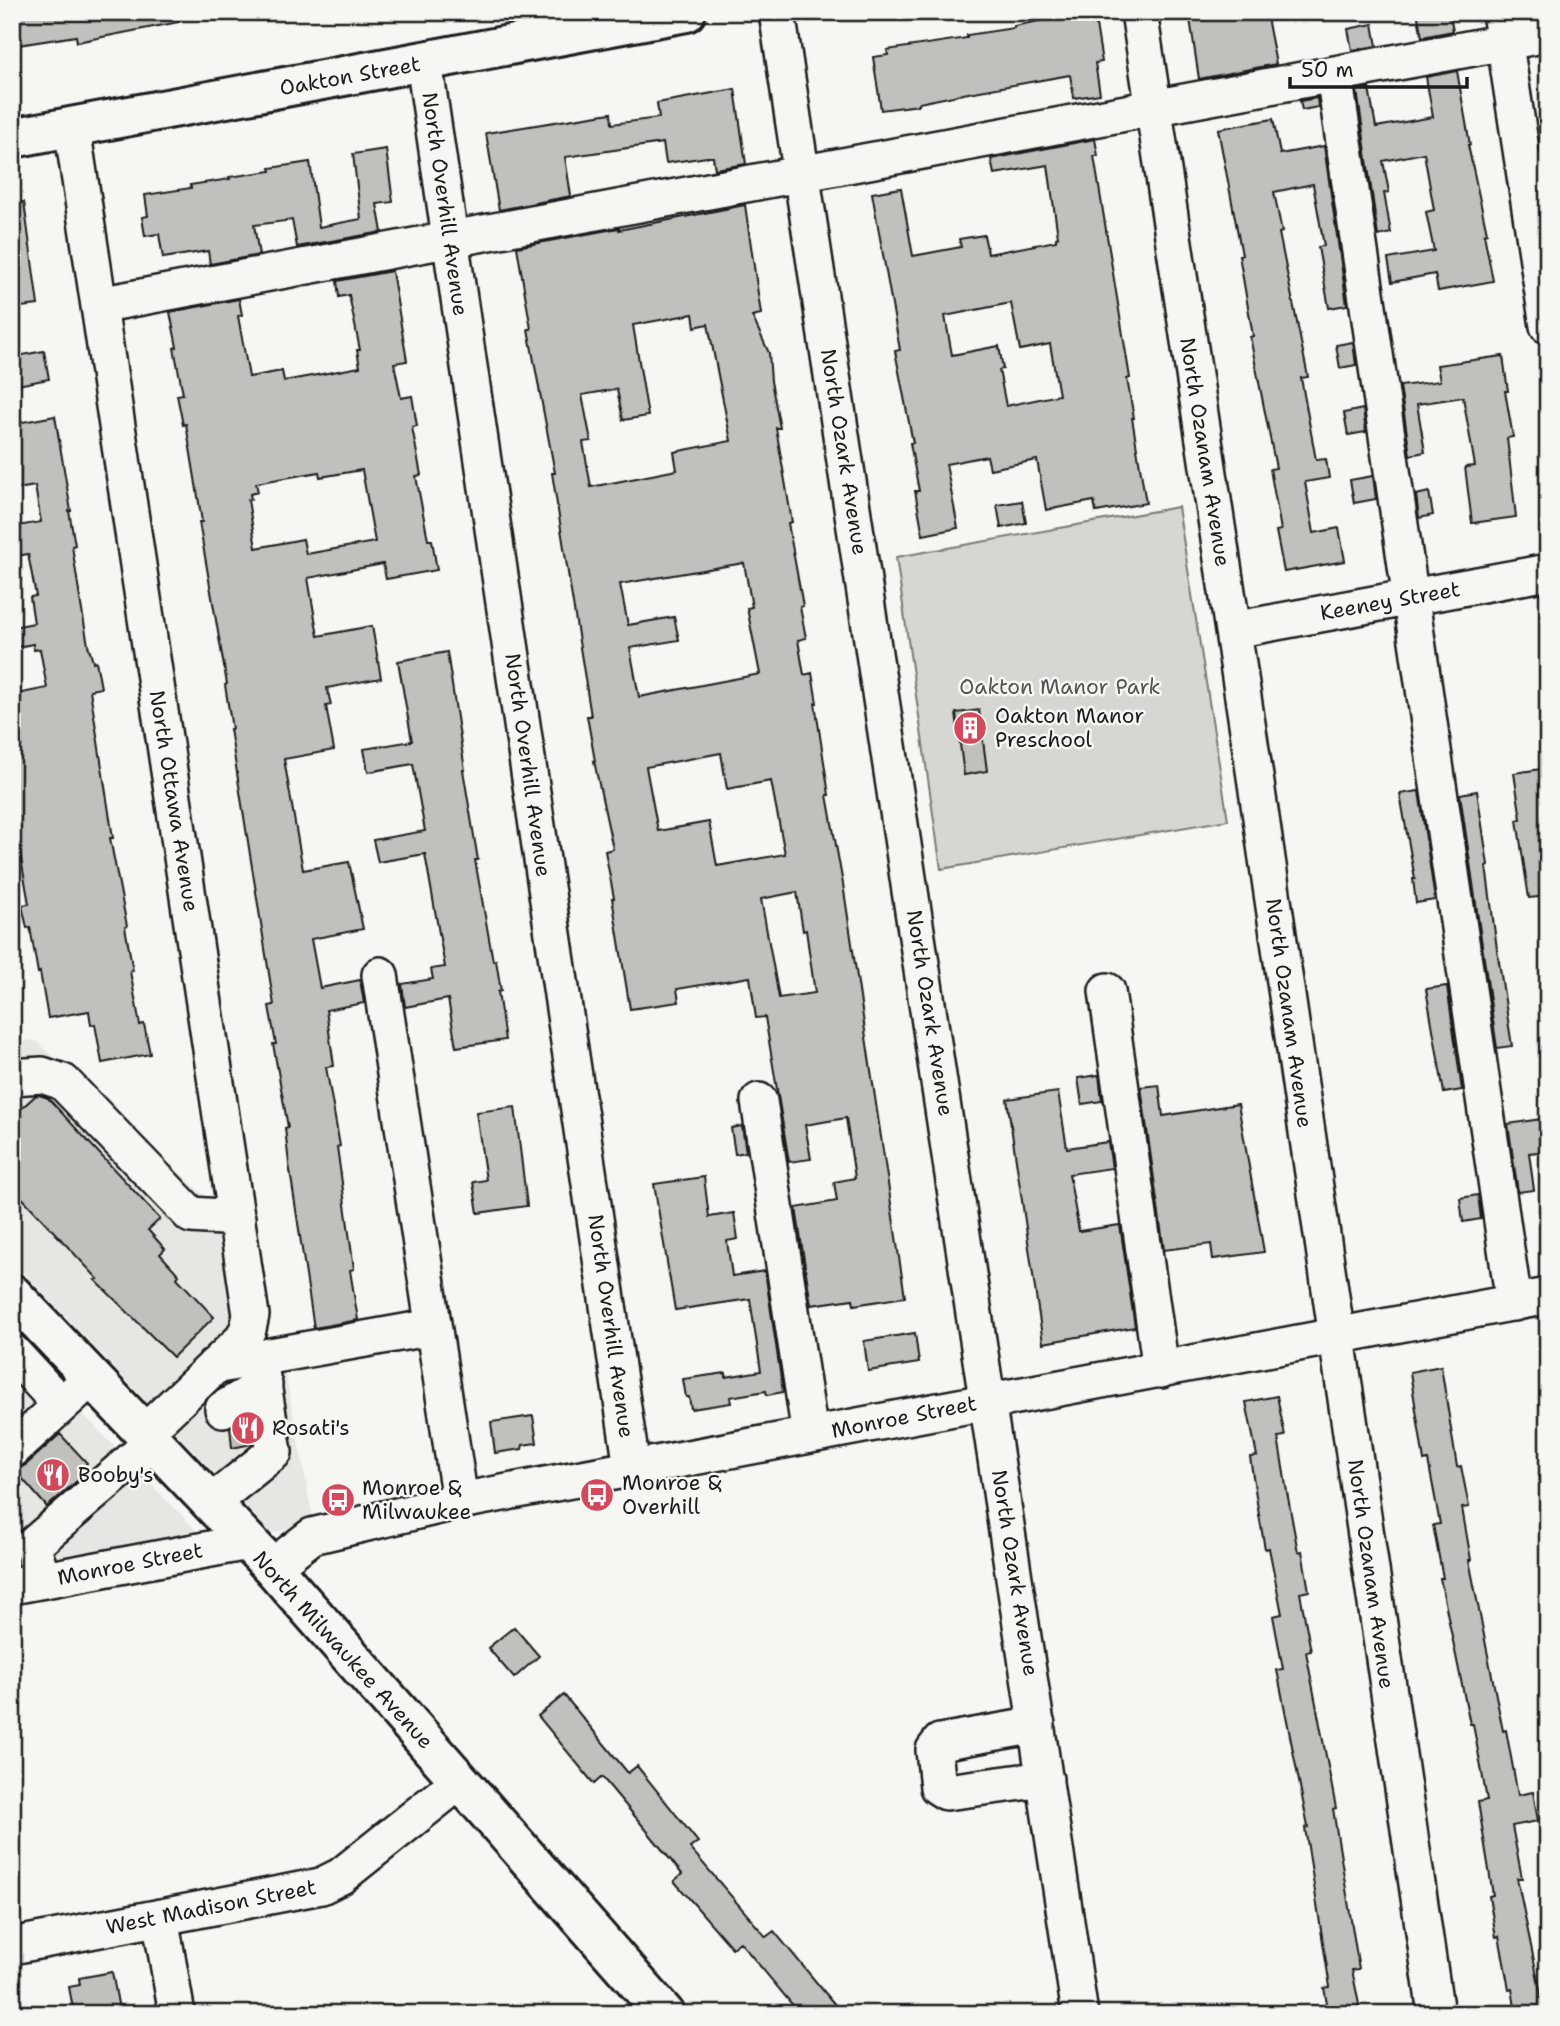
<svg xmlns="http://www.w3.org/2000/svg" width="1560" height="2026" font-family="'Shantell Sans',sans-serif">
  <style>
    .built { fill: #e6e6e2 }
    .green { fill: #d6d6d2; stroke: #797977; stroke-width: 2 }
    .building { fill: #c0c0bd; stroke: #1c1c1c; stroke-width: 2; fill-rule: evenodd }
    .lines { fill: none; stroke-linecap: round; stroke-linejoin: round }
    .minor-casing { stroke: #1c1c1c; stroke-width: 40 }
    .major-casing { stroke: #1c1c1c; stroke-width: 44 }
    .minor { stroke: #f6f6f2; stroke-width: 35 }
    .major { stroke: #f6f6f2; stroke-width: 38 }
    .labels { text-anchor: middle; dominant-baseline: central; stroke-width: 5; stroke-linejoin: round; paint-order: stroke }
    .street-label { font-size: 21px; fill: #1c1c1c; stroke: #f6f6f2 }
    .park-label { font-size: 21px; fill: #545453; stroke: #f6f6f2 }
    .poi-label { font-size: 21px; fill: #1c1c1c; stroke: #f6f6f2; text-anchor: start }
  </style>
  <rect width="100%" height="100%" fill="#f6f6f2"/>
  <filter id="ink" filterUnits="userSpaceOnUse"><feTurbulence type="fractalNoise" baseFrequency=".0143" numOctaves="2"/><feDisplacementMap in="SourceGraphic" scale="14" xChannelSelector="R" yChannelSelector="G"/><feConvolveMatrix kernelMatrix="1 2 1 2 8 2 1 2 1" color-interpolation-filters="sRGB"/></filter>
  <g filter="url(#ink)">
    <path class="built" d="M 35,1040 L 232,1221 L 253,1354 L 281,1351 L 314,1524 L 271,1533 L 12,1260 L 12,1044 Z
      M 12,1341 L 216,1551 L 12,1588 Z"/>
    <path class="green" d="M 1178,507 L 1228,820 L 941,869 L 896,557 Z"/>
    <path class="building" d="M 12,12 L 178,12 L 179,22 L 77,42 L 76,36 L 12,46 Z
      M 1083,12 L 1094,12 L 1102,62 L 1095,63 L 1100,94 L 1074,98 L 1070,75 L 963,94 L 919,103 L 919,105 L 881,110 L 873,57 L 888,55 L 887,50 L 967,38 L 967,35 L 1014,28 L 1014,26 Z
      M 1189,12 L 1266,12 L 1276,64 L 1199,79 Z
      M 1417,12 L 1441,12 L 1442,16 L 1450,15 L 1453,31 L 1422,37 Z
      M 1373,24 L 1377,46 L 1352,50 L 1348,29 Z
      M 1457,71 L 1470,145 L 1468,145 L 1487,233 L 1484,234 L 1493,281 L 1438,291 L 1435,274 L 1392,282 L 1388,259 L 1434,251 L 1426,212 L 1434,210 L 1424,153 L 1383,161 L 1389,192 L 1384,193 L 1391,233 L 1378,236 L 1357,90 L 1369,88 L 1376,127 L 1433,117 L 1426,77 Z
      M 735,89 L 746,164 L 715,169 L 713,157 L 707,157 L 666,163 L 663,143 L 565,157 L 571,196 L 499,210 L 486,133 L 611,113 L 612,124 L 659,118 L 657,103 Z
      M 1317,98 L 1318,107 L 1302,110 L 1300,101 Z
      M 1273,119 L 1280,154 L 1324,146 L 1347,305 L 1329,308 L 1318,247 L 1324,246 L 1313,184 L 1274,192 L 1282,232 L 1279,233 L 1308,377 L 1301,378 L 1316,460 L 1326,459 L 1329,478 L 1305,482 L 1314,533 L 1339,528 L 1345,561 L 1284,572 L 1276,531 L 1281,530 L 1270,469 L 1276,468 L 1250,337 L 1253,336 L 1239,255 L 1242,255 L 1218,129 Z
      M 1095,139 L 1098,156 L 1094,156 L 1130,378 L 1127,379 L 1134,418 L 1132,418 L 1146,503 L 1096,512 L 1094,501 L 1046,510 L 1037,460 L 990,469 L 987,456 L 946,464 L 958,528 L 923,535 L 915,491 L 919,491 L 910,443 L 913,443 L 895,351 L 900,350 L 872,193 L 901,188 L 913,256 L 961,247 L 959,239 L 984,235 L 988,254 L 1056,241 L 1056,238 L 1058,237 L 1048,165 L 994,174 L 991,159 ZM 1011,303 L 1020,350 L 1050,344 L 1059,395 L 1006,406 L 999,370 L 1003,369 L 999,346 L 952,355 L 945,316 Z
      M 386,149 L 393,202 L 377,204 L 382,232 L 297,247 L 292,220 L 254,225 L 259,255 L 210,264 L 208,251 L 163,258 L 159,234 L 145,236 L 142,217 L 148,216 L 145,195 L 191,188 L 190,185 L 230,179 L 229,177 L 271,171 L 270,168 L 310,162 L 319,227 L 361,219 L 353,154 Z
      M 24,202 L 38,305 L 12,308 L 12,203 Z
      M 745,205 L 761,314 L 752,316 L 769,353 L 771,381 L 780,428 L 776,428 L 792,522 L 788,523 L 803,606 L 800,607 L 806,638 L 798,640 L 804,675 L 812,673 L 817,703 L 815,703 L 829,795 L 827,795 L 843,884 L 905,1297 L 854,1305 L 853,1299 L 811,1305 L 796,1208 L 837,1201 L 834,1182 L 855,1178 L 846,1118 L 805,1125 L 811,1159 L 789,1162 L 765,1017 L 756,1018 L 750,977 L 677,989 L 679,1002 L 630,1009 L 612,898 L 614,898 L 605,851 L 613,849 L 594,761 L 595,761 L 587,716 L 591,716 L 552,473 L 555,473 L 528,329 L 531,329 L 517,247 L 619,228 L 619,230 ZM 693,314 L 695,327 L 708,324 L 731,441 L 674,452 L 677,470 L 591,487 L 583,442 L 591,441 L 582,395 L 617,389 L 623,420 L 648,416 L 633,325 ZM 744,563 L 752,607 L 747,608 L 760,674 L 639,697 L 630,648 L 679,640 L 674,617 L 628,625 L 620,584 ZM 721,753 L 727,789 L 771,781 L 785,854 L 717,866 L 709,822 L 658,831 L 646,767 ZM 797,892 L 803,931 L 806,930 L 815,993 L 779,998 L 761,899 Z
      M 392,271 L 407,361 L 394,363 L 401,398 L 412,396 L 417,426 L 412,427 L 421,475 L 416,476 L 428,540 L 432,540 L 437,570 L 386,579 L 383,564 L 308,578 L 318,636 L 372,626 L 381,678 L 327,688 L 331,705 L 326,706 L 334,750 L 284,759 L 303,870 L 349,862 L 363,929 L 311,939 L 320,988 L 360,980 L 364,1003 L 326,1010 L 334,1066 L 326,1067 L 340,1146 L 337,1147 L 354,1269 L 350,1270 L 358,1320 L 314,1328 L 289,1164 L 285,1128 L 288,1127 L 273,1044 L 276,1044 L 269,1006 L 274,1005 L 230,729 L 232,729 L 225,685 L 227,684 L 199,522 L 202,522 L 195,478 L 186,424 L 183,425 L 177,395 L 183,394 L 174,348 L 177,347 L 170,312 L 239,299 L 242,315 L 238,316 L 249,377 L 282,371 L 284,381 L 360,367 L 357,350 L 360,350 L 349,295 L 339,297 L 337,281 ZM 362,470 L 375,542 L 306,554 L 303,539 L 256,548 L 248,500 L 251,499 L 250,494 L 258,492 L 256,483 L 319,472 L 320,477 Z
      M 1353,342 L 1356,365 L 1340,368 L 1336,345 Z
      M 44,351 L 49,379 L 12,386 L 12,357 Z
      M 1503,356 L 1508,391 L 1505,391 L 1513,437 L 1507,438 L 1516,517 L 1472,523 L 1465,467 L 1475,466 L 1463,397 L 1417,404 L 1425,452 L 1410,455 L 1400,386 L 1440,381 L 1437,365 Z
      M 1363,409 L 1366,432 L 1348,435 L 1344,413 Z
      M 55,416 L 71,511 L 69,511 L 75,545 L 72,546 L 81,605 L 88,645 L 93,662 L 96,661 L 101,688 L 90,690 L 113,838 L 110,838 L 127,926 L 125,927 L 133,971 L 130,971 L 140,1025 L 144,1024 L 150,1054 L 102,1063 L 95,1024 L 91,1025 L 89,1011 L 48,1018 L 40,972 L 38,973 L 30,927 L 27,928 L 22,905 L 29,904 L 12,808 L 12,695 L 47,688 L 40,649 L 34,650 L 33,644 L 17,647 L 13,627 L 34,623 L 30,597 L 36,596 L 28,554 L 12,557 L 12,527 L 41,522 L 35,486 L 12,490 L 12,424 Z
      M 1373,476 L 1376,499 L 1354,503 L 1350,480 Z
      M 1429,492 L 1433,515 L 1419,518 L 1416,495 Z
      M 1022,501 L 1026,523 L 1001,528 L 997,505 Z
      M 447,652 L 465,770 L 463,770 L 478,860 L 475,860 L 493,961 L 496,960 L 501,991 L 498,992 L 505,1040 L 456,1047 L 448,999 L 405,1007 L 402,984 L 433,979 L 431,969 L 445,967 L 425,854 L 378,862 L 373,840 L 425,831 L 413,764 L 368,772 L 364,749 L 412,741 L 398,661 Z
      M 979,710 L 987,771 L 964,775 L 956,713 Z
      M 1548,768 L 1548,896 L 1529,898 L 1517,820 L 1521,819 L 1514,773 Z
      M 1419,791 L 1435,900 L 1416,903 L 1413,879 L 1415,879 L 1400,794 Z
      M 1477,791 L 1488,865 L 1486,866 L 1497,949 L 1512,1046 L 1497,1048 L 1460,794 Z
      M 1447,986 L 1462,1090 L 1444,1093 L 1426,989 Z
      M 1099,1075 L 1102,1101 L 1082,1104 L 1078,1078 Z
      M 1159,1085 L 1163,1116 L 1238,1104 L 1264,1252 L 1213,1259 L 1211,1244 L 1164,1250 L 1141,1087 Z
      M 1058,1092 L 1067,1148 L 1108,1142 L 1112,1168 L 1069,1174 L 1079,1231 L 1120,1225 L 1135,1327 L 1043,1343 L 1007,1099 Z
      M 39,1095 L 48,1098 L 160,1219 L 148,1230 L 165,1249 L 160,1254 L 179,1275 L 177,1278 L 214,1317 L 173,1357 L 95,1280 L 98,1279 L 12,1187 L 12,1117 L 35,1096 Z
      M 515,1107 L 527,1206 L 478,1213 L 473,1182 L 486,1180 L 476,1112 Z
      M 1548,1118 L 1548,1151 L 1529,1153 L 1534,1190 L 1518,1192 L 1508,1124 Z
      M 742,1126 L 746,1152 L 735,1154 L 731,1128 Z
      M 704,1177 L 709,1217 L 734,1213 L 738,1239 L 727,1241 L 732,1276 L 765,1271 L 783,1392 L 767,1395 L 766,1391 L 730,1397 L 731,1403 L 691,1409 L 689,1397 L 686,1397 L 683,1379 L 726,1373 L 726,1377 L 761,1371 L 750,1299 L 675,1310 L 654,1184 Z
      M 1478,1195 L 1481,1219 L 1463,1222 L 1460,1198 Z
      M 915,1333 L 919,1363 L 868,1371 L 864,1341 Z
      M 1441,1366 L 1457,1467 L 1461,1466 L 1469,1507 L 1462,1508 L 1471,1560 L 1469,1560 L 1503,1731 L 1506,1730 L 1518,1795 L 1533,1792 L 1538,1821 L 1512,1826 L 1522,1878 L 1517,1878 L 1545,2014 L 1516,2014 L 1512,1988 L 1509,1989 L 1499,1936 L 1496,1937 L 1489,1896 L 1493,1895 L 1478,1802 L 1487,1800 L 1473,1724 L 1470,1724 L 1440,1578 L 1443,1578 L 1433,1525 L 1440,1524 L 1428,1460 L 1424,1461 L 1410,1372 Z
      M 1277,1396 L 1285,1436 L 1278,1437 L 1287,1492 L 1298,1552 L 1302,1551 L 1309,1591 L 1300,1593 L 1311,1651 L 1306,1652 L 1336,1808 L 1333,1809 L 1359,1969 L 1352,1970 L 1361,2014 L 1329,2014 L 1324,1988 L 1330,1987 L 1305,1828 L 1308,1827 L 1277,1670 L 1283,1669 L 1273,1616 L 1282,1614 L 1269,1548 L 1265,1549 L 1258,1509 L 1250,1457 L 1257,1456 L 1246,1402 Z
      M 533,1416 L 537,1443 L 523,1445 L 522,1449 L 495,1453 L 491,1422 Z
      M 248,1418 L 252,1444 L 232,1448 L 230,1427 Z
      M 60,1434 L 87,1463 L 81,1470 L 85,1474 L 47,1507 L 15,1470 L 26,1465 Z
      M 514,1627 L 539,1656 L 514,1678 L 488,1648 Z
      M 564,1695 L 628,1773 L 637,1766 L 698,1842 L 690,1848 L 766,1937 L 774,1931 L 836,2006 L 827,2014 L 800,2014 L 740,1942 L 732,1948 L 674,1881 L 682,1874 L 648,1832 L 602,1777 L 594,1784 L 538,1716 Z
      M 112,1972 L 120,2014 L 74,2014 L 69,1987 L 80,1985 L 79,1978 Z"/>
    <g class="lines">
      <g class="minor-casing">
        <path id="minor" d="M 777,12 L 1080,2014
          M 1139,12 L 1253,763 L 1436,2014
          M 1500,12 L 1548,326
          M 424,62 L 632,1468
          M 1334,74 L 1514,1303
          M 72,127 L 251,1315 L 248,1329 L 241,1341 L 144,1433
          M 99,305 L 1548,34
          M 1233,630 L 1548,572
          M 380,975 L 460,1501
          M 1107,991 L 1161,1370
          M 12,1077 L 42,1075 L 63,1082 L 191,1215 L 237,1218
          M 759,1101 L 810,1435
          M 12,1352 L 61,1405
          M 214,1366 L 433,1327
          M 223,1409 L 264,1385
          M 12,1450 L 91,1378
          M 211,1503 L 274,1452 L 259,1359
          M 272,1567 L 312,1536 L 460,1501 L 1548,1296
          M 43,1580 L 32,1546 L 153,1442
          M 12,1586 L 248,1542
          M 1037,1725 L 940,1742 L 934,1750 L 938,1787 L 946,1792 L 1045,1779
          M 160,1917 L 177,2014
          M 12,1946 L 321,1886 L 341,1876 L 460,1781"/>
      </g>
      <g class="major-casing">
        <path id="major" d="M 12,138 L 686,12
          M 12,1294 L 272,1567 L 665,2014"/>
      </g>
      <use href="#minor" class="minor"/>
      <use href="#major" class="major"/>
    </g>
  </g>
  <defs>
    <g id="building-disc" transform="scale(1.75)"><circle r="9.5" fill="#d1495b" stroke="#f6f6f2"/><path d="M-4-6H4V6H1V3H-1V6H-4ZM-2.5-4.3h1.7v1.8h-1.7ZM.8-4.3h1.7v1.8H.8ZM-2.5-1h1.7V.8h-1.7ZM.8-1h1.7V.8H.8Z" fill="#fff"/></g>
    <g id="restaurant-disc" transform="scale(1.75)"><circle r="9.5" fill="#d1495b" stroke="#f6f6f2"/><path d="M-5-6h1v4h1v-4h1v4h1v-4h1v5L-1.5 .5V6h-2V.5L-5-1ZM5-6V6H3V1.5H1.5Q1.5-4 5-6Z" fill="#fff"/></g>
    <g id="bus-disc" transform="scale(1.75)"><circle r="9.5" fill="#d1495b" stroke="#f6f6f2"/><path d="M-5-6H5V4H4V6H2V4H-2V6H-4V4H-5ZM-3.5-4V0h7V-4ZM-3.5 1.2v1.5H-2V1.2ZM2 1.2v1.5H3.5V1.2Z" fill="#fff"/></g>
  </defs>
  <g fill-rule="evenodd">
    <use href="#building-disc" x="970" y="728"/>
    <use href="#restaurant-disc" x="248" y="1428"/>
    <use href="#restaurant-disc" x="53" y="1475"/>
    <use href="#bus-disc" x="597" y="1495"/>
    <use href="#bus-disc" x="338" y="1500"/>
  </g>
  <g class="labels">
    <g class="street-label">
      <text transform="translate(350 76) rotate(-10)">Oakton Street</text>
      <text transform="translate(445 204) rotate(82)">North Overhill Avenue</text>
      <text transform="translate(844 452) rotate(81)">North Ozark Avenue</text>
      <text transform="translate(1205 452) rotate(81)">North Ozanam Avenue</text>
      <text transform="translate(1390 601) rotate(-10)">Keeney Street</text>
      <text transform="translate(528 765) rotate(82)">North Overhill Avenue</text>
      <text transform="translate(174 801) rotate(81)">North Ottawa Avenue</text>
      <text transform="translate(930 1013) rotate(81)">North Ozark Avenue</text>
      <text transform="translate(1289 1013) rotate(82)">North Ozanam Avenue</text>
      <text transform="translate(611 1326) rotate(82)">North Overhill Avenue</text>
      <text transform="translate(904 1417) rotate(-11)">Monroe Street</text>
      <text transform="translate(130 1564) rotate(-11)">Monroe Street</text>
      <text transform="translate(1015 1573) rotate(81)">North Ozark Avenue</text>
      <text transform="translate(1371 1574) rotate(82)">North Ozanam Avenue</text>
      <text transform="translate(343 1650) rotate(48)">North Milwaukee Avenue</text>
      <text transform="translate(211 1907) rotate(-11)">West Madison Street</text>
    </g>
    <g class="park-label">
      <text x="1060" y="687">Oakton Manor Park</text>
    </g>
    <g class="poi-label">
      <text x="995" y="716">Oakton Manor<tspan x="995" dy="24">Preschool</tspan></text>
      <text x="272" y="1428">Rosati's</text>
      <text x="78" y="1475">Booby's</text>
      <text x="622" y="1483">Monroe &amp;<tspan x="622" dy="24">Overhill</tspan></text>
      <text x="362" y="1488">Monroe &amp;<tspan x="362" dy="24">Milwaukee</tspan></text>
    </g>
  </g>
  <rect width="1560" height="2026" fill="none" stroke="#f6f6f2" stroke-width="42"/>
  <rect x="21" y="21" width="1518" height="1984" fill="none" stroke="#1c1c1c" stroke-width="2.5" filter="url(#ink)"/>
  <path d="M1290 77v10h177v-10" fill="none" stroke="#1c1c1c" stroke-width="3.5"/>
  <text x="1301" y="77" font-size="21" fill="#1c1c1c" stroke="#f6f6f2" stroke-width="5" paint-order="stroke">50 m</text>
</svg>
